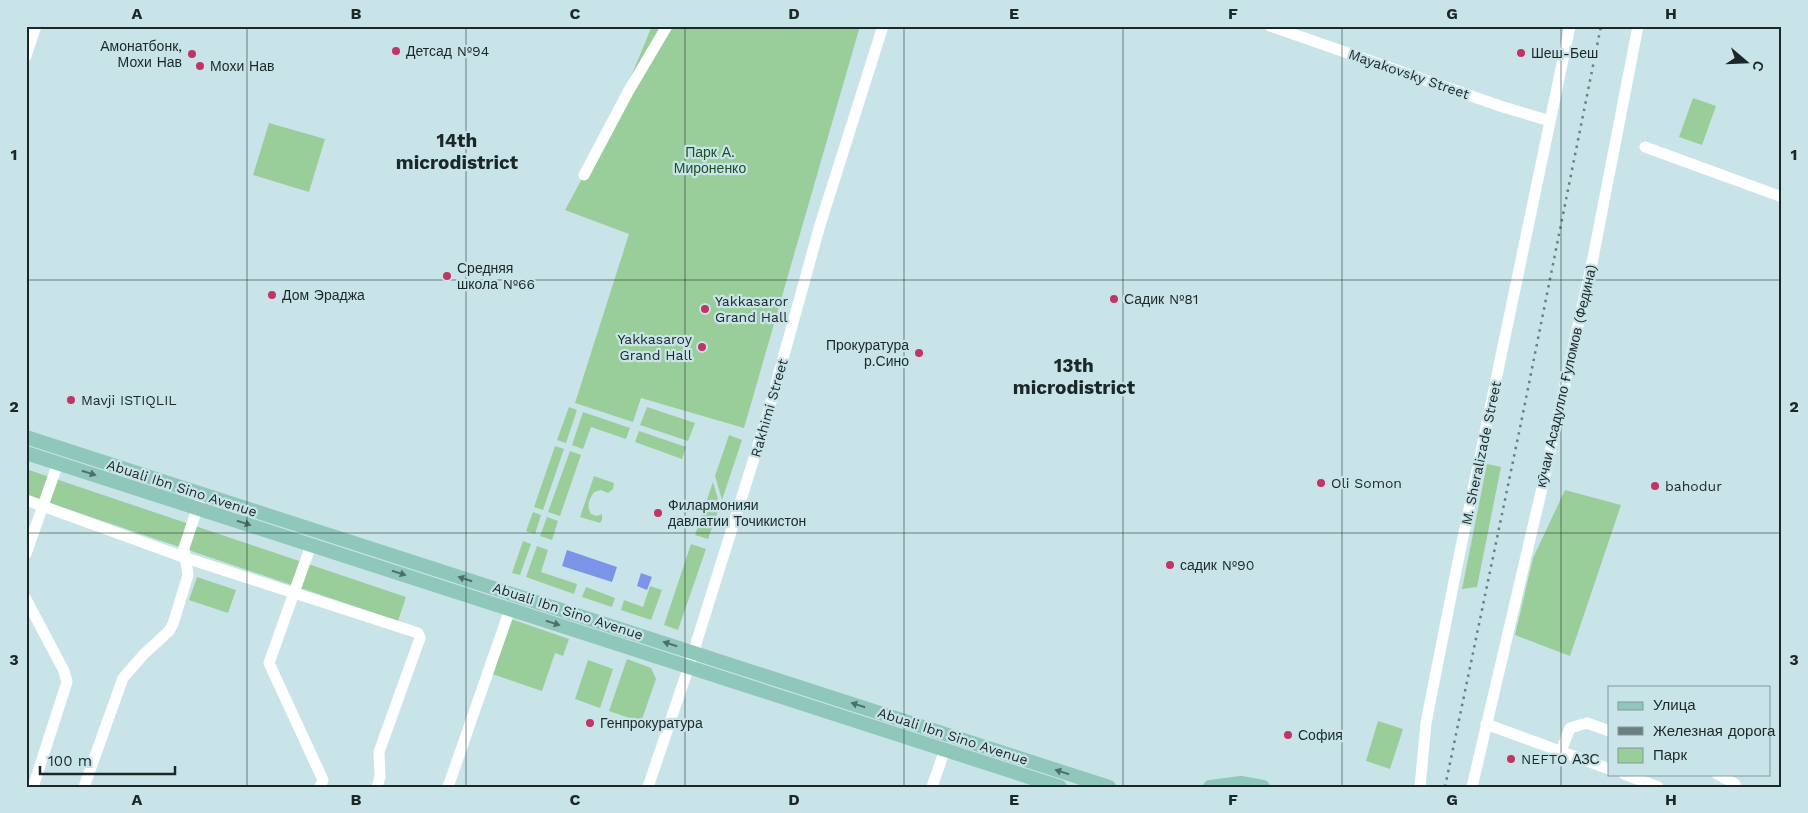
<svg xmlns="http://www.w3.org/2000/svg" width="1808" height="813" font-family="'Work Sans',sans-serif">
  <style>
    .green { fill: #99ce9a }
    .water { fill: #7c94e7 }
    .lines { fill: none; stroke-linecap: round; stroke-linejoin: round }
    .minor { stroke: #fff; stroke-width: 11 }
    .major { stroke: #8fc8bb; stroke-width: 14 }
    .rail { stroke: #6c7e81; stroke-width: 2.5; stroke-dasharray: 2.5 5; stroke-linecap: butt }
    .oneway { fill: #506f6a }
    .grid { fill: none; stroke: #1c2728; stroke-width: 1; stroke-opacity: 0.55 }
    .poi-dot { fill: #c13464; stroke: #c8e4e9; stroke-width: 2 }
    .labels { text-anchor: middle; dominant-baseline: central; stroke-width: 4.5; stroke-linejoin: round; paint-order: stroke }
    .poi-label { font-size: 14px; fill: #1c2728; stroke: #c8e4e9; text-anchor: start }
    .street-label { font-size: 14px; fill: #1c2728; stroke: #c8e4e9 }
    .park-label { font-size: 14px; fill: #1d5022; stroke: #c8e4e9 }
    .district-label { font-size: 19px; font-weight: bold; fill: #1c2728; stroke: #c8e4e9 }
    .neatline { fill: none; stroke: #1c2728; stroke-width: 2 }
    .grid-label { font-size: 16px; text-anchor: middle; font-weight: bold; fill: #1c2728 }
  </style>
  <rect width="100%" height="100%" fill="#c8e4e9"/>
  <path class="green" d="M 652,26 L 860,26 L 744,428 L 641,398 L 633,422 L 575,403 L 629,234 L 565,210 L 608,131 Z
    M 1693,98 L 1716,106 L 1702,145 L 1679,137 Z
    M 269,123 L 325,139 L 309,192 L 253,175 Z
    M 569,407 L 577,410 L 566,443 L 557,440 Z
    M 647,407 L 695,423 L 688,441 L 640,425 Z
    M 583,412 L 630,428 L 626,439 L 591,427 L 583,449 L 572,445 Z
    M 639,431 L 686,447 L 682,459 L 635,442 Z
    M 729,435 L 742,440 L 722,500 L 715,476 Z
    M 555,446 L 564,449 L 543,510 L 534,507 Z
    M 570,451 L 581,455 L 560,516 L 548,512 Z
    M 1487,464 L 1501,467 L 1477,587 L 1462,589 Z
    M 26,469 L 406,597 L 398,621 L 26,495 Z
    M 594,476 L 614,483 L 613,489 L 608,493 L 601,490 L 594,492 C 589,500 586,505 591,514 L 597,516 L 602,514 L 602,520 L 600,523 L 580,517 Z
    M 713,482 L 720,506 L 708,539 L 695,535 Z
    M 1565,490 L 1621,505 L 1570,656 L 1515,635 L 1533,558 Z
    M 533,512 L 541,515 L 535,534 L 526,531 Z
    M 547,517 L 558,521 L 552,540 L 540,536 Z
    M 523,541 L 531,544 L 520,575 L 512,573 Z
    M 691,544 L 706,549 L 678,630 L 664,625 Z
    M 537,546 L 548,550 L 541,572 L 577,584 L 574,594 L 526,577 Z
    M 197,577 L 236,590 L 228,613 L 189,600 Z
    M 650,586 L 662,590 L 651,620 L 621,610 L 624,600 L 643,607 Z
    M 586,587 L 615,598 L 612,607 L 582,597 Z
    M 511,619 L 569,639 L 563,656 L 555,653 L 542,691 L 492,674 Z
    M 627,659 L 651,668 L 656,679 L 641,722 L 609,711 Z
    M 588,660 L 613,669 L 600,708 L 575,699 Z
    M 1378,721 L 1403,729 L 1390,769 L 1366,761 Z"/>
  <path class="water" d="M 567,550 L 617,567 L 612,582 L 562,566 Z
    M 641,573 L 652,577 L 647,590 L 637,586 Z"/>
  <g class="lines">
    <path class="minor" d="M 1270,26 L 1503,107 L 1550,121
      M 26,56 L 36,26
      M 1645,147 L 1782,197
      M 584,175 L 628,92 L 667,26
      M 26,500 L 186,558 L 418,633 L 420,638 L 379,752 L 380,777 L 377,787
      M 311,545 L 269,663 L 323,780 L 320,787
      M 26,554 L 58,463
      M 26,599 L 64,671 L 67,682 L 36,778 L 34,784 L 30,787
      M 1486,724 L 1609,769
      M 1561,751 L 1570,728 L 1587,723 L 1609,731
      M 1624,774 L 1658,787
      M 1717,774 L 1735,784 L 1735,787
      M 84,787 L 123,678 L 144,654 L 169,631 L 173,624 L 188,575 L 184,548 L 202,494
      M 448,787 L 510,609
      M 648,787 L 689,666 L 766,420 L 820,225 L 883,26
      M 932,787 L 945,749
      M 1420,787 L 1426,723 L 1456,571 L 1570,26
      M 1472,787 L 1542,488 L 1593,258 L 1638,26"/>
    <path class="major" d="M 26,437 C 387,555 748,669 1109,787
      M 26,453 L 1060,787
      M 1210,787 L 1241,783 L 1263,787"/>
    <path class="rail" d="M 1445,787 L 1521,423 L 1601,26"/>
  </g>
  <defs><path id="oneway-solid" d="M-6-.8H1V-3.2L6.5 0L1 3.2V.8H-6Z" transform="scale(1.25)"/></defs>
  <g class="oneway">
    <use href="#oneway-solid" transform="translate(89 473) rotate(18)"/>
    <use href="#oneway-solid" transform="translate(244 523) rotate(18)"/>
    <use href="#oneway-solid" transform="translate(399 573) rotate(18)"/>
    <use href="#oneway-solid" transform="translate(465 579) rotate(-162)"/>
    <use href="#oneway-solid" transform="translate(553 623) rotate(18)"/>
    <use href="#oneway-solid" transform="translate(670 644) rotate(-162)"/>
    <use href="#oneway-solid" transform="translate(858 705) rotate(-162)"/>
    <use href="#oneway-solid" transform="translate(1062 772) rotate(-162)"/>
  </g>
  <path class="grid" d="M 247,26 L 247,787M 466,26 L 466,787M 685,26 L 685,787M 904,26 L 904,787M 1123,26 L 1123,787M 1342,26 L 1342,787M 1561,26 L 1561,787M 26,280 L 1782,280M 26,533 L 1782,533"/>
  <g class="poi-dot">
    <circle cx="396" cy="51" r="5"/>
    <circle cx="1521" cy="53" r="5"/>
    <circle cx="192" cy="54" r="5"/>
    <circle cx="200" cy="66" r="5"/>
    <circle cx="447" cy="276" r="5"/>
    <circle cx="272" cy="295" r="5"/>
    <circle cx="1114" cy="299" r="5"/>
    <circle cx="705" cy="309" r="5"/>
    <circle cx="702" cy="347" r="5"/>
    <circle cx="919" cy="353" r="5"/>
    <circle cx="71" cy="400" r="5"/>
    <circle cx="1321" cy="483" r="5"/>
    <circle cx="1655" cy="486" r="5"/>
    <circle cx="658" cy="513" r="5"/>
    <circle cx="1170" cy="565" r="5"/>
    <circle cx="590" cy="723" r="5"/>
    <circle cx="1288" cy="735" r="5"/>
    <circle cx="1511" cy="759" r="5"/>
  </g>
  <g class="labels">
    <g class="poi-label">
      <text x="182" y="46" text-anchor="end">Амонатбонк,<tspan x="182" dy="16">Мохи Нав</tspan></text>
      <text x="406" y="51">Детсад №94</text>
      <text x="1531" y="53">Шеш-Беш</text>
      <text x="210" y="66">Мохи Нав</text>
      <text x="457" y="268">Средняя<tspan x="457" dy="16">школа №66</tspan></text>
      <text x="282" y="295">Дом Эраджа</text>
      <text x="1124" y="299">Садик №81</text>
      <text x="715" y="301">Yakkasaror<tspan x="715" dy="16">Grand Hall</tspan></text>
      <text x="692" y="339" text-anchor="end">Yakkasaroy<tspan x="692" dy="16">Grand Hall</tspan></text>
      <text x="909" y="345" text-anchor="end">Прокуратура<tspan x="909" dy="16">р.Сино</tspan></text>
      <text x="81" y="400">Mavji ISTIQLIL</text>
      <text x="1331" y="483">Oli Somon</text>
      <text x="1665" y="486">bahodur</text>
      <text x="668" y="505">Филармонияи<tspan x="668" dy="16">давлатии Точикистон</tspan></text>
      <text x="1180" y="565">садик №90</text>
      <text x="600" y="723">Генпрокуратура</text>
      <text x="1298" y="735">София</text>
      <text x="1521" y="759">NEFTO АЗС</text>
    </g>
    <g class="street-label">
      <text transform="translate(1409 74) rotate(19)">Mayakovsky Street</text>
      <text transform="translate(1566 376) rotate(-77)">кӯчаи Асадулло Ғуломов (Федина)</text>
      <text transform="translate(769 408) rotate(-74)">Rakhimi Street</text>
      <text transform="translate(1481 453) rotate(-78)">M. Sheralizade Street</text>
      <text transform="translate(182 488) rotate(18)">Abuali Ibn Sino Avenue</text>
      <text transform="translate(568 611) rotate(18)">Abuali Ibn Sino Avenue</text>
      <text transform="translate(953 736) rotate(18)">Abuali Ibn Sino Avenue</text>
    </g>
    <g class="park-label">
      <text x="710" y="152">Парк А.<tspan x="710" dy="16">Мироненко</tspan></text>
    </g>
    <g class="district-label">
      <text x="457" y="140">14th<tspan x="457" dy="22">microdistrict</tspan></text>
      <text x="1074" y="365">13th<tspan x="1074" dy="22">microdistrict</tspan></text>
    </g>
  </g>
  <rect width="1808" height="813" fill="none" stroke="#c8e4e9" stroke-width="55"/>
  <rect x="1608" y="686" width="162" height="90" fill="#c8e4e9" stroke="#83989c"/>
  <rect x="1618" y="702" width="25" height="8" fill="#8fc8bb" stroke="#83989c"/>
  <text x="1653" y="710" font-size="15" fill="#1c2728">Улица</text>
  <rect x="1618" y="727" width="25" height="8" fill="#6c7e81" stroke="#83989c"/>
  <text x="1653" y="736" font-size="15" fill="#1c2728">Железная дорога</text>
  <rect x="1618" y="748" width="25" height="15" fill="#99ce9a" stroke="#83989c"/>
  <text x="1653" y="760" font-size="15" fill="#1c2728">Парк</text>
  <g transform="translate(1746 62) rotate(109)" stroke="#c8e4e9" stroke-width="4" paint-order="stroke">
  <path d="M0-4L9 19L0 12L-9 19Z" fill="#1c2728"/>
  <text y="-8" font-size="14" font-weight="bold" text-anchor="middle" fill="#1c2728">С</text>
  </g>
  <path d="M40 766v8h135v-8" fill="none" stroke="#1c2728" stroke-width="2.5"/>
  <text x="48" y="766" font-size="15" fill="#1c2728" stroke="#c8e4e9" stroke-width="4" paint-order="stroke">100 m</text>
  <rect x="28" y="28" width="1752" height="758" class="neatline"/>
  <g class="grid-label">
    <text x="137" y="19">A</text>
    <text x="356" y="19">B</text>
    <text x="575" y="19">C</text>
    <text x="794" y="19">D</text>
    <text x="1014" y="19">E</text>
    <text x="1233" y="19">F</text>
    <text x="1452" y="19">G</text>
    <text x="1671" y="19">H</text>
    <text x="14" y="160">1</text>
    <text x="1794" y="160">1</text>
    <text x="14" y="412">2</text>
    <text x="1794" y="412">2</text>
    <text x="14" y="665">3</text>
    <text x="1794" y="665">3</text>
    <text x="137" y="805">A</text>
    <text x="356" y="805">B</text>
    <text x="575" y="805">C</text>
    <text x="794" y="805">D</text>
    <text x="1014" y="805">E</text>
    <text x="1233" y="805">F</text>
    <text x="1452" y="805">G</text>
    <text x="1671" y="805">H</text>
  </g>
</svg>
